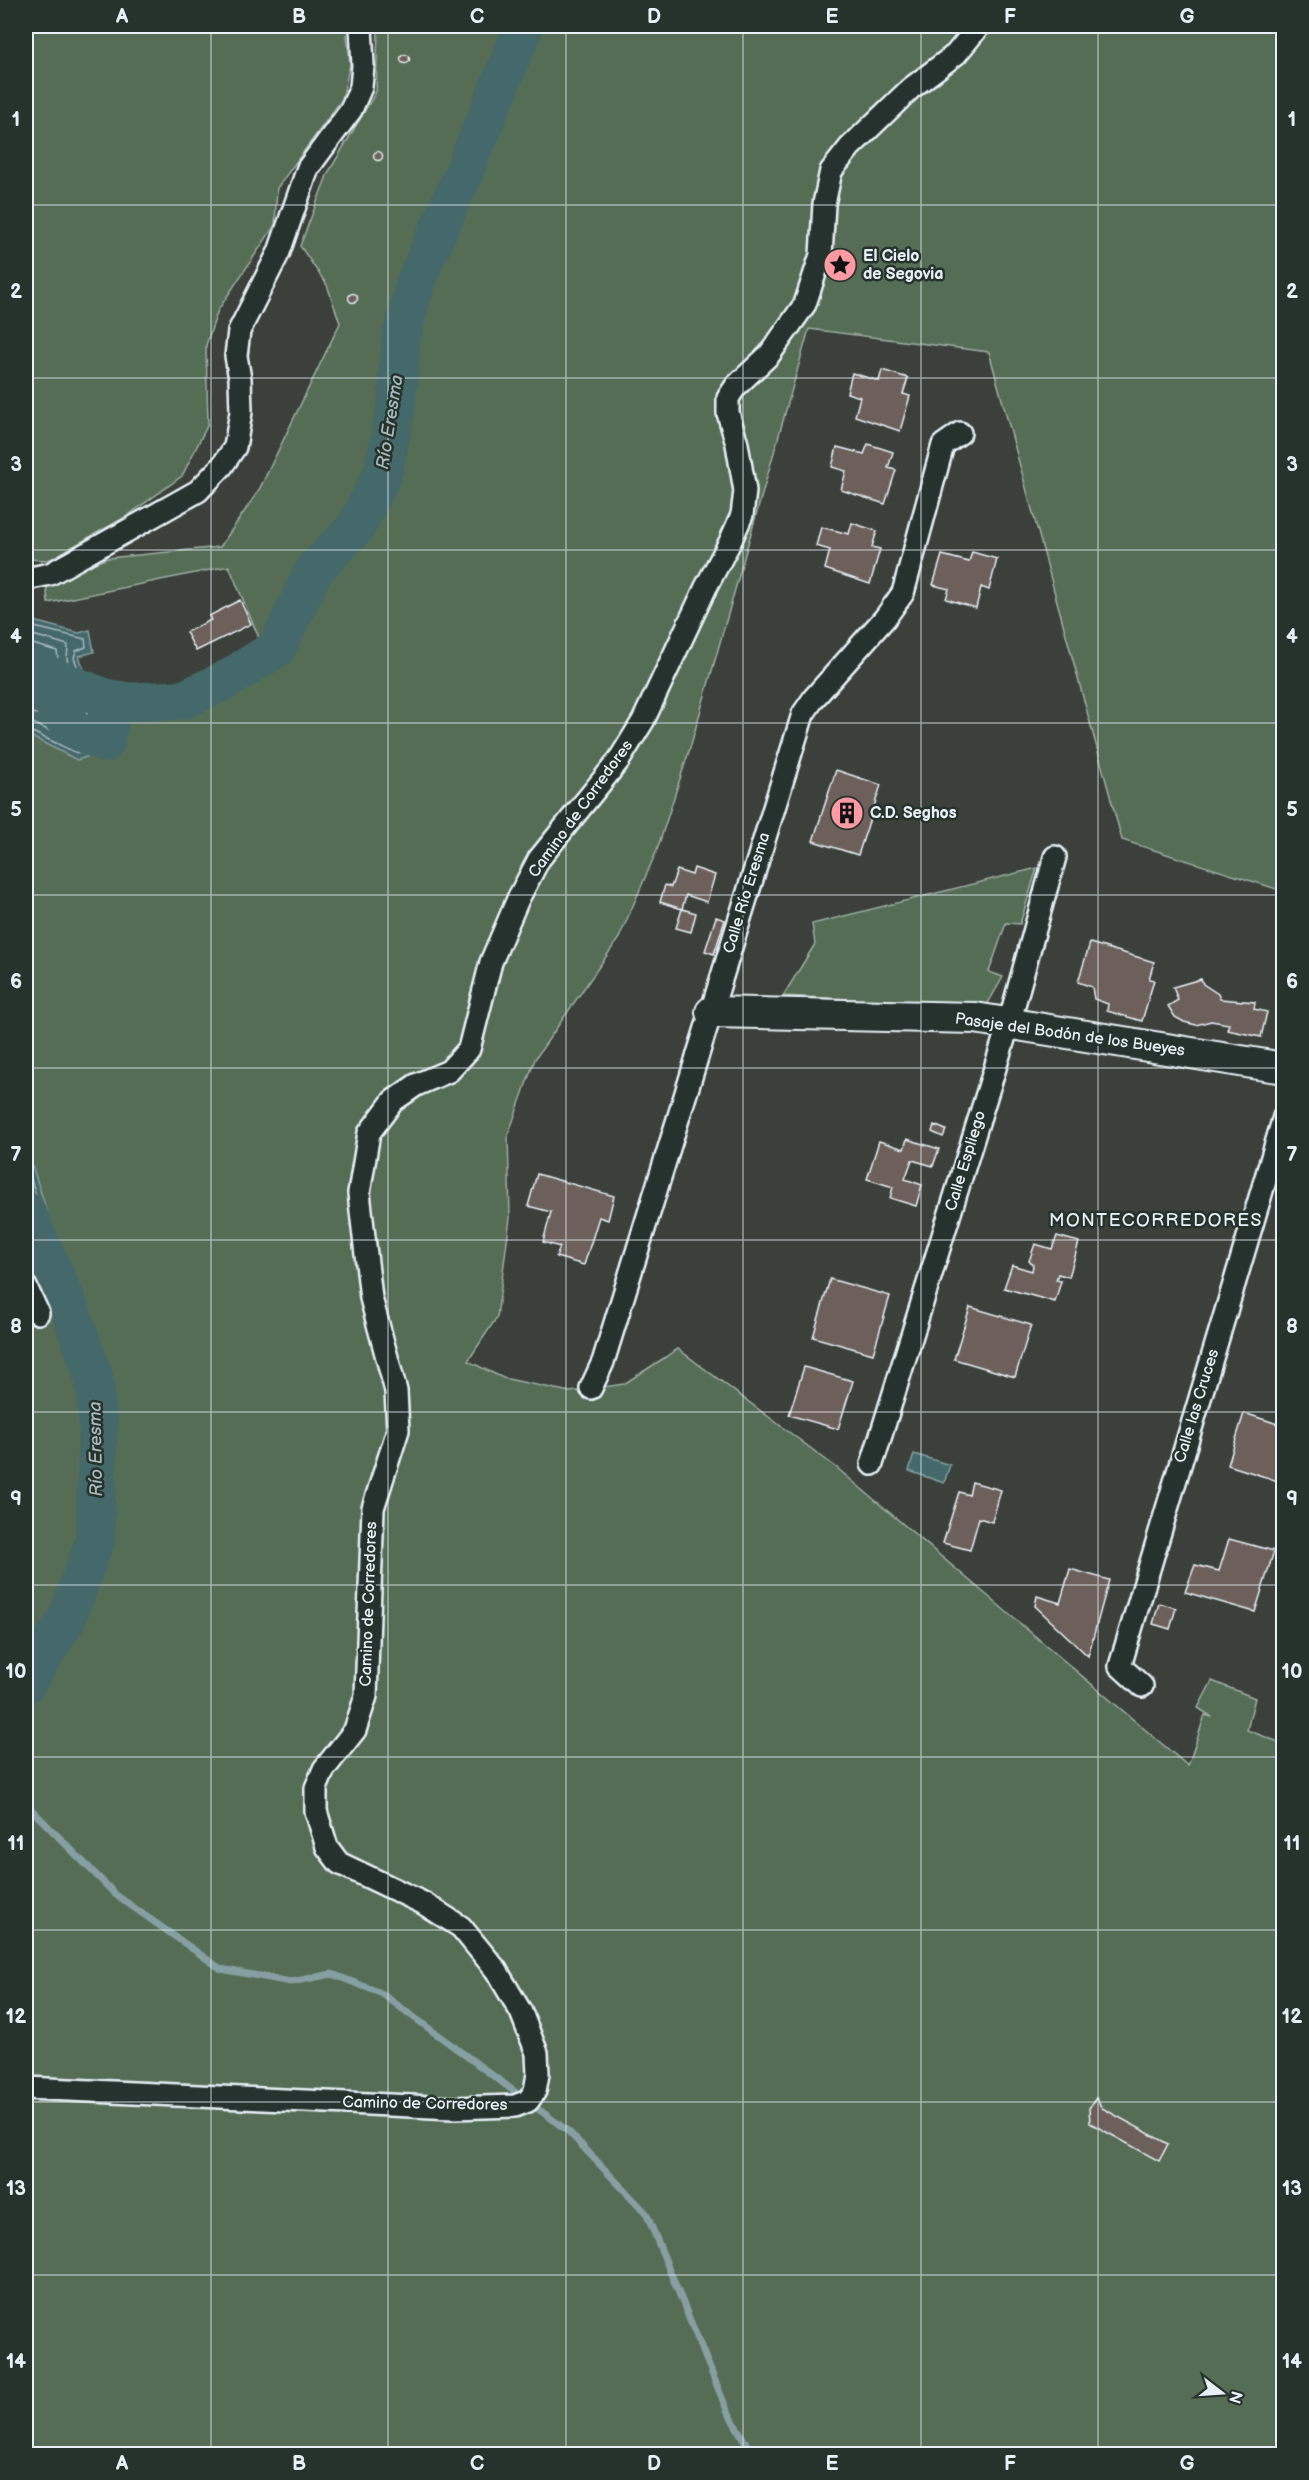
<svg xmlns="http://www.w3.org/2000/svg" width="1309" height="2480" font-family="'Balsamiq Sans',sans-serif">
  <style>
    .green { fill: #546d54; stroke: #9eafa6; stroke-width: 1.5 }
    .water { fill: #45686b; stroke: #869fa3; stroke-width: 1.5 }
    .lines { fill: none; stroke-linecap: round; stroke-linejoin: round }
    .shore { stroke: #a7bac0; stroke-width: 1.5 }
    .stream { stroke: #869fa3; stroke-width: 7 }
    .river { stroke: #45686b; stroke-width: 39 }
    .building { fill: #6d605a; stroke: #e8f1f8; stroke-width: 1.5 }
    .street-casing { stroke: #e8f1f8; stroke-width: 26 }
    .secondary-casing { stroke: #e8f1f8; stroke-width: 34 }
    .street { stroke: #26332d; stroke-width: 21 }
    .secondary { stroke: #26332d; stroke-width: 30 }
    .grid { fill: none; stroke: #e8f1f8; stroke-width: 1.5; stroke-opacity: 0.55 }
    .labels { text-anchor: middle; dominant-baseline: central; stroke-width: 5; stroke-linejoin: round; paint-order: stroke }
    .poi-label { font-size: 16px; font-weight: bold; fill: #e8f1f8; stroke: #26332d; text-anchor: start }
    .street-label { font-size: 16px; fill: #e8f1f8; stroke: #26332d }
    .water-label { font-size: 18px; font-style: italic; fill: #a7bac0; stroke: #26332d }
    .neighbourhood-label { font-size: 18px; letter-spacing: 1.5px; fill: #e8f1f8; stroke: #26332d }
    .neatline { fill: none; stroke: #e8f1f8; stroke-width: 2 }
    .grid-label { font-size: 20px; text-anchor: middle; font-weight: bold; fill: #e8f1f8 }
  </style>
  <rect width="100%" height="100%" fill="#3b403a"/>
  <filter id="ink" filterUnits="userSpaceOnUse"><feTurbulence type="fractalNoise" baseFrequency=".0167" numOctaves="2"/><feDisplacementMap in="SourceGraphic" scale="12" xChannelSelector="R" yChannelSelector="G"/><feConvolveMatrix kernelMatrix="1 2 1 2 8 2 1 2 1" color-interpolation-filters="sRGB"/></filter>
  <g filter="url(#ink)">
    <path class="green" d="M 26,26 L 346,26 L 350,64 L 342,99 L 277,188 L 275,225 L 218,310 L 206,345 L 208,424 L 182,476 L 127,516 L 49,560 L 26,559 Z
      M 378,26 L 1283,26 L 1283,891 L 1122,840 L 989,352 L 809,329 L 690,748 L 657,850 L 619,938 L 535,1059 L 508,1135 L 510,1218 L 497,1317 L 468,1361 L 503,1378 L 570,1392 L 624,1384 L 678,1349 L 837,1468 L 1188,1766 L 1205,1715 L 1212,1717 L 1198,1708 L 1212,1681 L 1255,1698 L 1247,1730 L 1284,1744 L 1284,1829 L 1281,1836 L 1284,1837 L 1283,2454 L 26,2454 L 26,1244 L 62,1324 L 98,1438 L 94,1379 L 70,1309 L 26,1211 L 26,666 C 68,683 104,703 150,701 L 142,685 L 180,687 L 246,667 L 266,655 L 229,566 L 48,603 L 46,581 L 108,558 L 220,547 L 259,490 L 340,323 L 327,285 L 300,246 L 328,173 L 376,92 Z
      M 1037,868 L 1020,924 L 1006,923 L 989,972 L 1003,977 L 987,1005 L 783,996 L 815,944 L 812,924 Z"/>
    <path class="water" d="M 26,619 L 79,633 L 90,630 L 94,652 L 79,656 L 89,683 L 107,685 L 90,756 L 77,760 L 26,734 Z
      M 26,1147 L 54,1233 L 70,1309 L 26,1229 Z
      M 914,1454 L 950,1465 L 944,1483 L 909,1471 Z"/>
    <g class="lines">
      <path class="shore" d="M 26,625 L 85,639 L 86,647 L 76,651 L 74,658 L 85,686 L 98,690 L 100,693 L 83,752 L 77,753 L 26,729
        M 26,633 L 68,645 L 67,660 L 77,687 L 91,699 L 77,744 L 33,723 L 26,721
        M 26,642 L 57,651 C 59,672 67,689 80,705 L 71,731 L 37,714 L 26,712
        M 26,1163 L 48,1234 L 51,1255 L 47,1254 L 32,1229 L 26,1227"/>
      <path class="stream" d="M 26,1804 L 116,1895 L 221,1969 L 291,1982 L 332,1974 L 381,1993 L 568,2131 L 646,2213 L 727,2410 L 752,2454"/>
      <path class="river" d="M 26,666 L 105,698 L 129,702 L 183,700 L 228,679 L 277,648 L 314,570 L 356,527 L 383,472 L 396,408 L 401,339 L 416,280 L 464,172 L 524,26
        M 55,707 L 71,728 L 105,743 L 114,700
        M 26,1211 L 70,1309 L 94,1379 L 98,1424 L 95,1540 L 66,1620 L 26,1684"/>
    </g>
    <path class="building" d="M400.5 59a4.5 4.5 0 1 1 9 0a4.5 4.5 0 1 1-9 0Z
      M373.5 156a4.5 4.5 0 1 1 9 0a4.5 4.5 0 1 1-9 0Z
      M348.5 298a4.5 4.5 0 1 1 9 0a4.5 4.5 0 1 1-9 0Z
      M 882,370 L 908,378 L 903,394 L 910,396 L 900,431 L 855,416 L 860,397 L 847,393 L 852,373 L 879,381 Z
      M 868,444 L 893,452 L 888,468 L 896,470 L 885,504 L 841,490 L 846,471 L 832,467 L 837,447 L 864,454 Z
      M 852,523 L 877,531 L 872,547 L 880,549 L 870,584 L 825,569 L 830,550 L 816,546 L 821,527 L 849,534 Z
      M 972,552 L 997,559 L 989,590 L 981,587 L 976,608 L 946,599 L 949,589 L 933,585 L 942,555 L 969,562 Z
      M 240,600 L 251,624 L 196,651 L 186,632 L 211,620 L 209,616 Z
      M 836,770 L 881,785 L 858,855 L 813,841 Z
      M 694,868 L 715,875 L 707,902 L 686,895 L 682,909 L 660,902 L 665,885 L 671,887 L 677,870 L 692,875 Z
      M 682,909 L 696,913 L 691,932 L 676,928 Z
      M 716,917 L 725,920 L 714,954 L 705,951 Z
      M 1090,943 L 1154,962 L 1149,979 L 1154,980 L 1142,1021 L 1107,1011 L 1108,1004 L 1094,999 L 1092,987 L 1078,982 Z
      M 1201,979 L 1203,984 L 1218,994 L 1220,999 L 1255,1002 L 1254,1009 L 1267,1012 L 1261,1037 L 1227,1030 L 1229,1024 L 1211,1021 L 1196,1025 L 1184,1022 L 1175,1017 L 1168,1006 L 1178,1000 L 1173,987 Z
      M 934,1125 L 946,1130 L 943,1137 L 932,1132 Z
      M 907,1139 L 939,1149 L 933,1166 L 912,1160 L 905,1179 L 922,1185 L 916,1206 L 890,1198 L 893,1187 L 867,1179 L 879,1141 L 904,1149 Z
      M 537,1174 L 614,1196 L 608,1220 L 599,1217 L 584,1265 L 556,1257 L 560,1247 L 543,1242 L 551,1212 L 528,1206 Z
      M 1057,1236 L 1079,1242 L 1069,1277 L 1058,1274 L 1056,1280 L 1061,1281 L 1055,1302 L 1004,1288 L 1012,1265 L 1032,1271 L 1033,1265 L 1029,1261 L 1035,1244 L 1052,1249 Z
      M 830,1279 L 890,1296 L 873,1354 L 813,1337 Z
      M 970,1307 L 1031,1325 L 1015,1377 L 954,1359 Z
      M 804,1367 L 853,1381 L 838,1429 L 789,1415 Z
      M 1244,1413 L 1284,1426 L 1284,1483 L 1228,1465 Z
      M 972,1482 L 1001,1490 L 992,1522 L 979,1518 L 970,1550 L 943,1543 L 959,1492 L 969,1495 Z
      M 1229,1539 L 1274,1551 L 1255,1612 L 1185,1592 L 1195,1565 L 1219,1571 Z
      M 1070,1569 L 1109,1580 L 1088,1656 L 1035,1606 L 1037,1596 L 1060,1603 Z
      M 1159,1603 L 1176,1608 L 1170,1629 L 1153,1624 Z
      M 1096,2098 L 1102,2108 L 1168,2144 L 1159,2161 L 1090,2123 L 1089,2108 Z"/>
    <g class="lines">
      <g class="street-casing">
        <path id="street" d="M 26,579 L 50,574 L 198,491 L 222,466 L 235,447 L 241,412 L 240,379 L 236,356 L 239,331 L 279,252 L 308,168 L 351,110 L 361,87 L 363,66 L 361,26
          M 26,1287 L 38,1313
          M 591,1388 L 603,1362 L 803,714 L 814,698 L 885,618 L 903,593 L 943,445 L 960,433
          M 872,1464 L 1009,1023 L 1055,857
          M 1142,1686 L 1120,1666 L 1284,1117
          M 26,2088 L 453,2108 L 515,2106 L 528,2101 L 535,2091 L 538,2074 L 537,2053 L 521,2012 L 496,1970 L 461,1927 L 423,1903 L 339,1863 L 327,1847 L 316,1811 L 316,1788 L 324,1769 L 355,1730 L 366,1696 L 373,1508 L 398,1430 L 396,1391 L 371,1298 L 359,1193 L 369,1133 L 393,1101 L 416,1085 L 449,1071 L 469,1049 L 491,962 L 518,899 L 539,859 L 619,760 L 643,721 L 706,587 L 730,542 L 742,515 L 745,491 L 737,444 L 728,413 L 728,398 L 736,386 L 769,355 L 805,304 L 821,255 L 824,204 L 831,171 L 850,147 L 910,89 L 956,54 L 979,26"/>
      </g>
      <g class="secondary-casing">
        <path id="secondary" d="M 711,1012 L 975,1018 L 1284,1068"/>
      </g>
      <use href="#street" class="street"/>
      <use href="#secondary" class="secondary"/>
    </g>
  </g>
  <path class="grid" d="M 211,26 L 211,2454M 388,26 L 388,2454M 566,26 L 566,2454M 743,26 L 743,2454M 921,26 L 921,2454M 1098,26 L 1098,2454M 26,205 L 1284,205M 26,378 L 1284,378M 26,550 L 1284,550M 26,723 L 1284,723M 26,895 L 1284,895M 26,1068 L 1284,1068M 26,1240 L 1284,1240M 26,1412 L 1284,1412M 26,1585 L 1284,1585M 26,1757 L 1284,1757M 26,1930 L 1284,1930M 26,2102 L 1284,2102M 26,2275 L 1284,2275"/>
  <defs>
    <g id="sight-disc" transform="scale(1.725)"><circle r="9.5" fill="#ff9aa2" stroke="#26332d"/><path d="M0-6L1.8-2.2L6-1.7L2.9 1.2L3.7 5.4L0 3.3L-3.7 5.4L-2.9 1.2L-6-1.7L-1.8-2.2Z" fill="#111"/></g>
    <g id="building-disc" transform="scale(1.725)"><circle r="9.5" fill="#ff9aa2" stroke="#26332d"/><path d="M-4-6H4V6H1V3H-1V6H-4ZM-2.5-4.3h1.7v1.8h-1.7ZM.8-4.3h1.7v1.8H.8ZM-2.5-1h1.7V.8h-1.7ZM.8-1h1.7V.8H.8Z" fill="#111"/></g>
  </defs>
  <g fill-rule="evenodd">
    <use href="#sight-disc" x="840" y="265"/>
    <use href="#building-disc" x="847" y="813"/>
  </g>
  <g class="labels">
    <g class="poi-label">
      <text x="863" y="256">El Cielo<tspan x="863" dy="18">de Segovia</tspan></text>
      <text x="870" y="813">C.D. Seghos</text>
    </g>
    <g class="street-label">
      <text transform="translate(581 809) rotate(-54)">Camino de Corredores</text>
      <text transform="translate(747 893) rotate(-73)">Calle Río Eresma</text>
      <text transform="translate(1070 1035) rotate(8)">Pasaje del Bodón de los Bueyes</text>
      <text transform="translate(966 1161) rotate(-73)">Calle Espliego</text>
      <text transform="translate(1197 1406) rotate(-73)">Calle las Cruces</text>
      <text transform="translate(369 1604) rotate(-88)">Camino de Corredores</text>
      <text transform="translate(425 2104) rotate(1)">Camino de Corredores</text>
    </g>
    <g class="water-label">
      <text transform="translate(390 422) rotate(-81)">Río Eresma</text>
      <text transform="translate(96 1449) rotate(-91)">Río Eresma</text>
    </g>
    <g class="neighbourhood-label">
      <text x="1156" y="1220">MONTECORREDORES</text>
    </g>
  </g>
  <rect width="1309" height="2480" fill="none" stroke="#26332d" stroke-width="66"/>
  <g transform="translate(1222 2393) rotate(107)" stroke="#26332d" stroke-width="4.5" paint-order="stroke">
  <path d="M0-4.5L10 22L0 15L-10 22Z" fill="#e8f1f8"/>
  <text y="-9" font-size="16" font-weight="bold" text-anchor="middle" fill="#e8f1f8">N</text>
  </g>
  <rect x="33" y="33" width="1243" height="2414" class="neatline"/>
  <g class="grid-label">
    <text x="122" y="23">A</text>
    <text x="299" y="23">B</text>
    <text x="477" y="23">C</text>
    <text x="654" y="23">D</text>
    <text x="832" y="23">E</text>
    <text x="1010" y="23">F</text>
    <text x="1187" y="23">G</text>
    <text x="16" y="126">1</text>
    <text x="1292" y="126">1</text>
    <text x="16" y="298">2</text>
    <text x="1292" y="298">2</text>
    <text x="16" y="471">3</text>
    <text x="1292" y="471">3</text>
    <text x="16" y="643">4</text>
    <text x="1292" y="643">4</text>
    <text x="16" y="816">5</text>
    <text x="1292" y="816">5</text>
    <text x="16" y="988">6</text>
    <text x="1292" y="988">6</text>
    <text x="16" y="1161">7</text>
    <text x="1292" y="1161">7</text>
    <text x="16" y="1333">8</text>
    <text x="1292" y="1333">8</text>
    <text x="16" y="1505">9</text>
    <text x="1292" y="1505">9</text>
    <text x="16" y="1678">10</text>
    <text x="1292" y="1678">10</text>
    <text x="16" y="1850">11</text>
    <text x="1292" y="1850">11</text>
    <text x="16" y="2023">12</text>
    <text x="1292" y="2023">12</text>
    <text x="16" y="2195">13</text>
    <text x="1292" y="2195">13</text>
    <text x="16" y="2368">14</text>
    <text x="1292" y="2368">14</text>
    <text x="122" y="2470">A</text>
    <text x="299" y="2470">B</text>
    <text x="477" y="2470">C</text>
    <text x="654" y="2470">D</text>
    <text x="832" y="2470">E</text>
    <text x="1010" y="2470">F</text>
    <text x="1187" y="2470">G</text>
  </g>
</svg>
